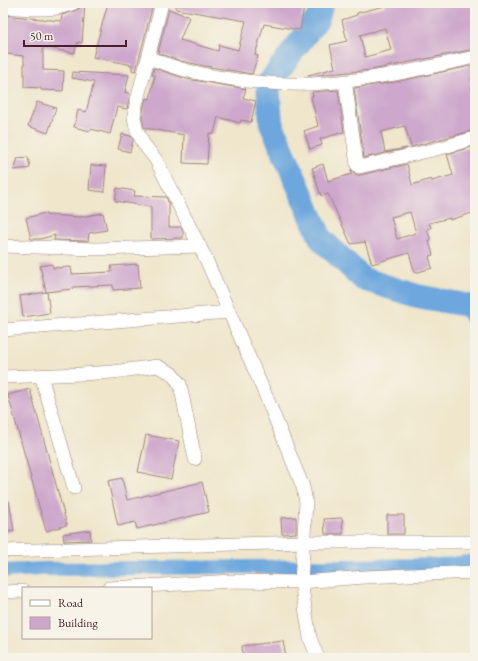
<svg xmlns="http://www.w3.org/2000/svg" width="478" height="661" font-family="'EB Garamond',serif">
  <style>
    .lines { fill: none; stroke-linecap: round; stroke-linejoin: round }
    .canal { stroke: #6da7dd; stroke-width: 14 }
    .river { stroke: #6da7dd; stroke-width: 24 }
    .building { fill: #cda7cc; fill-rule: evenodd }
    .minor-casing { stroke: #9c827b; stroke-width: 14 }
    .minor { stroke: #fff; stroke-width: 13 }
  </style>
  <rect width="100%" height="100%" fill="#f7f3e8"/>
  <filter id="ink" filterUnits="userSpaceOnUse"><feTurbulence type="fractalNoise" baseFrequency=".025" numOctaves="2"/><feDisplacementMap in="SourceGraphic" scale="8" xChannelSelector="R" yChannelSelector="G"/><feConvolveMatrix kernelMatrix="1 2 1 2 8 2 1 2 1" color-interpolation-filters="sRGB"/></filter>
  <filter id="wash" filterUnits="userSpaceOnUse"><feTurbulence type="fractalNoise" baseFrequency=".012" numOctaves="4" result="noise"/><feDisplacementMap in="SourceGraphic" scale="16" xChannelSelector="R" yChannelSelector="G"/><feGaussianBlur stdDeviation="0.9" result="paint"/><feColorMatrix in="noise" values="0 0 0 0 0 0 0 0 0 0 0 0 0 0 0 0 0 1.4 0 .05"/><feComposite in="paint" operator="in"/></filter>
  <g filter="url(#wash)">
    <rect width="100%" height="100%" fill="#efe6cb"/>
    <g class="lines">
      <path class="canal" d="M 3,571 L 41,569 L 445,565 L 475,561"/>
      <path class="river" d="M 322,3 L 318,18 L 268,84 L 271,123 L 321,239 L 363,279 L 417,296 L 471,306 L 475,315"/>
    </g>
    <g id="blocks">
      <path class="building" d="M 82,3 L 85,3 L 82,43 L 78,42 L 74,53 L 43,47 L 43,70 L 64,71 L 63,91 L 41,90 L 41,88 L 24,87 L 24,56 L 7,54 L 7,53 L 3,52 L 3,15 L 61,21 L 62,15 L 77,10 L 80,8 Z
        M 108,3 L 122,3 L 135,6 L 136,3 L 153,4 L 136,71 L 132,70 L 132,65 L 93,57 Z
        M 176,3 L 282,3 L 304,7 L 300,30 L 264,24 L 255,55 L 258,56 L 252,74 L 205,66 L 181,61 L 158,53 L 169,9 L 189,17 L 180,40 L 218,51 L 219,45 L 238,50 L 246,21 L 176,9 Z
        M 385,3 L 475,3 L 475,49 L 371,70 L 308,76 L 308,75 L 335,68 L 330,45 L 347,41 L 342,20 L 357,15 L 357,13 L 385,6 ZM 385,28 L 391,50 L 365,57 L 360,35 Z
        M 475,65 L 475,78 L 471,79 L 474,86 L 471,87 L 475,100 L 475,130 L 411,147 L 405,126 L 381,132 L 385,152 L 407,148 L 364,158 L 354,88 L 395,82 Z
        M 154,68 L 187,79 L 246,89 L 243,98 L 256,101 L 251,122 L 241,120 L 240,123 L 218,117 L 214,134 L 209,133 L 207,164 L 183,163 L 184,135 L 145,128 L 144,126 L 142,117 L 144,106 L 146,98 L 150,99 L 155,75 L 152,75 Z
        M 73,72 L 129,75 L 125,92 L 130,94 L 127,109 L 117,107 L 110,134 L 91,129 L 90,131 L 74,127 L 78,110 L 86,112 L 94,82 L 72,78 Z
        M 338,90 L 344,132 L 320,139 L 322,145 L 310,149 L 304,131 L 318,126 L 311,97 L 313,96 L 312,92 Z
        M 37,102 L 56,108 L 48,133 L 28,126 Z
        M 122,134 L 131,136 L 133,140 L 130,152 L 118,149 Z
        M 475,146 L 475,212 L 450,220 L 450,218 L 429,223 L 431,228 L 427,229 L 431,241 L 429,241 L 433,255 L 429,256 L 432,268 L 415,273 L 409,253 L 372,264 L 365,242 L 351,244 L 328,194 L 321,196 L 312,168 L 323,164 L 328,181 L 352,174 L 351,169 L 356,175 L 360,175 L 407,164 L 412,185 L 431,179 L 432,181 L 453,175 L 447,154 ZM 410,212 L 416,233 L 397,239 L 391,217 Z
        M 28,157 L 30,168 L 14,170 L 18,158 Z
        M 91,165 L 106,166 L 104,192 L 89,190 Z
        M 117,188 L 135,191 L 134,196 L 166,197 L 169,204 L 169,227 L 181,227 L 183,232 L 183,238 L 151,239 L 151,207 L 115,201 Z
        M 45,213 L 46,215 L 80,217 L 103,213 L 107,230 L 89,233 L 88,241 L 54,240 L 55,235 L 40,239 L 31,239 L 26,218 Z
        M 52,264 L 53,268 L 71,267 L 72,274 L 112,272 L 111,266 L 138,264 L 140,288 L 113,290 L 113,285 L 73,287 L 73,289 L 46,292 L 40,266 Z
        M 47,292 L 50,313 L 23,317 L 20,296 Z
        M 30,389 L 67,525 L 46,531 L 8,395 Z
        M 146,435 L 179,441 L 171,479 L 138,472 Z
        M 122,478 L 127,500 L 202,482 L 209,512 L 137,529 L 135,522 L 118,526 L 108,481 Z
        M 3,501 L 9,501 L 14,531 L 3,533 Z
        M 387,515 L 404,515 L 404,534 L 387,534 Z
        M 296,517 L 296,533 L 282,534 L 281,518 Z
        M 342,518 L 343,534 L 325,534 L 324,519 Z
        M 90,530 L 91,540 L 64,541 L 63,534 Z
        M 283,641 L 286,658 L 243,658 L 242,646 Z"/>
    </g>
  </g>
  <g filter="url(#ink)">
    <use href="#blocks" fill-opacity="0" stroke="#9c827b" stroke-width="1"/>
    <g class="lines">
      <g class="minor-casing">
        <path id="minor" d="M 162,3 L 148,58 C 162,62 175,68 189,71 C 226,80 272,85 310,84 C 366,82 421,69 475,57
          M 3,7 C 26,8 53,13 74,3
          M 148,58 L 136,104 L 134,117 L 136,128 L 143,143 L 156,160 L 205,257 L 266,396 L 303,487 L 306,502 L 301,582 L 310,638 L 318,658
          M 345,81 L 357,165 L 359,167 L 441,148 L 475,138
          M 3,246 L 96,249 L 200,246
          M 3,330 L 229,312
          M 41,376 L 74,488
          M 3,377 L 81,374 L 113,372 L 157,366 L 171,373 L 180,384 L 195,459
          M 3,551 L 304,542 L 475,542
          M 109,588 L 233,581 L 301,582 L 365,577 L 475,572
          M 3,592 L 23,591"/>
      </g>
      <use href="#minor" class="minor"/>
    </g>
  </g>
  <rect width="478" height="661" fill="none" stroke="#f7f3e8" stroke-width="16"/>
  <rect x="22" y="587" width="130" height="52" fill="#f7f3e8" stroke="#b29e9c"/>
  <rect x="30" y="600" width="20" height="6" fill="#ffffff" stroke="#b29e9c"/>
  <text x="58" y="607" font-size="12" fill="#4a1f2b">Road</text>
  <rect x="30" y="617" width="20" height="12" fill="#cda7cc" stroke="#b29e9c"/>
  <text x="58" y="627" font-size="12" fill="#4a1f2b">Building</text>
  <path d="M24 40v6h102v-6" fill="none" stroke="#4a1f2b" stroke-width="2"/>
  <text x="30" y="40" font-size="12" fill="#4a1f2b" stroke="#f7f3e8" stroke-width="3" paint-order="stroke">50 m</text>
</svg>
